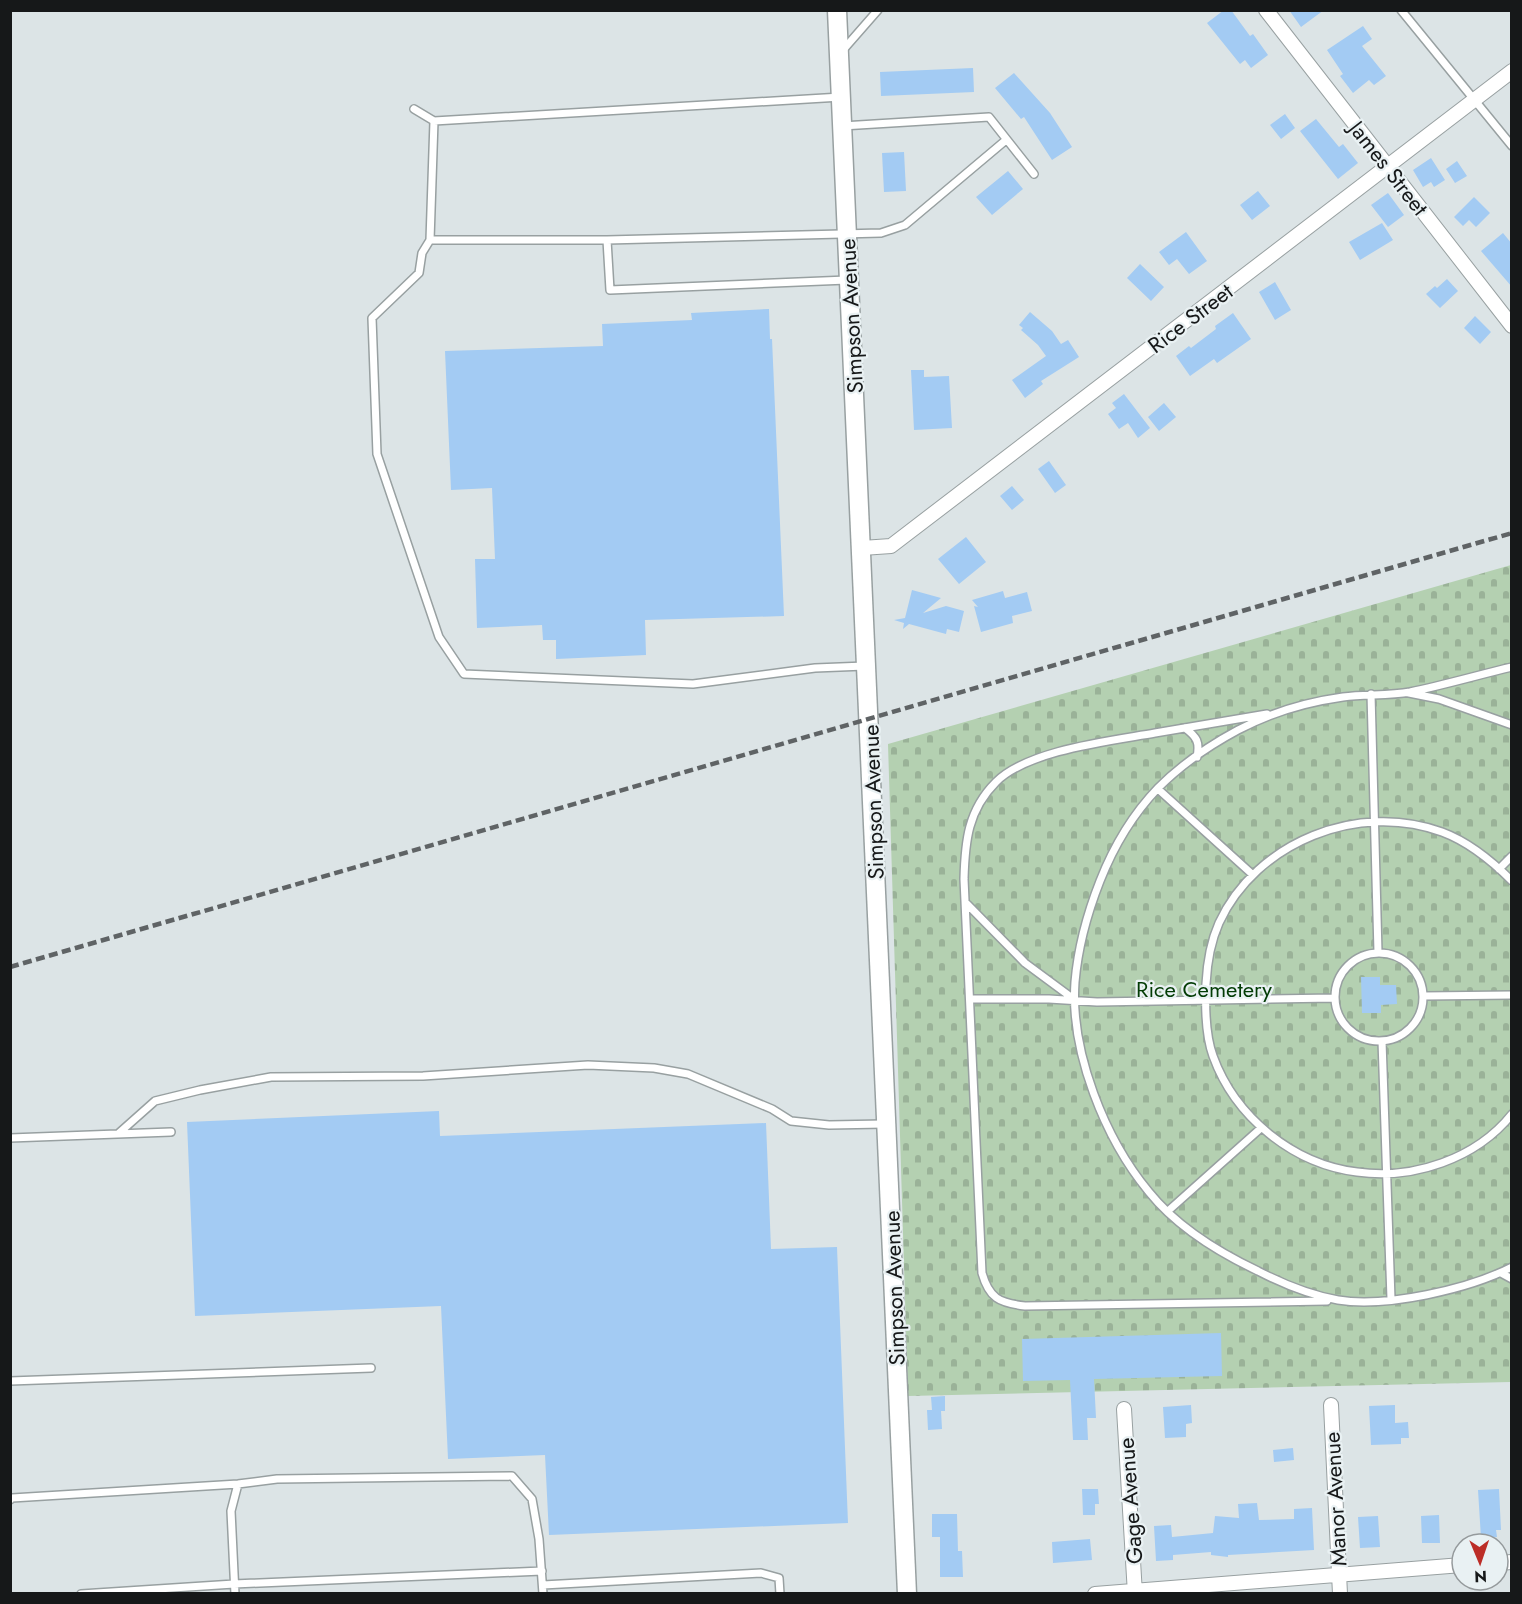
<svg xmlns="http://www.w3.org/2000/svg" width="1522" height="1604" font-family="Jost,sans-serif">
  <style>
    .cemetery { fill: url(#cemetery-stones) }
    .building { fill: #a3cbf3 }
    .lines { fill: none; stroke-linecap: round; stroke-linejoin: round }
    .lane-casing { stroke: #98a0a1; stroke-width: 10 }
    .street-casing { stroke: #98a0a1; stroke-width: 16 }
    .secondary-casing { stroke: #98a0a1; stroke-width: 21 }
    .lane { stroke: #fff; stroke-width: 7 }
    .street { stroke: #fff; stroke-width: 14 }
    .secondary { stroke: #fff; stroke-width: 18 }
    .rail { stroke: #5f6365; stroke-width: 4.5; stroke-dasharray: 9 4.5; stroke-linecap: butt }
    .labels { text-anchor: middle; dominant-baseline: central; stroke-width: 4.5; stroke-linejoin: round; paint-order: stroke }
    .street-label { font-size: 22px; fill: #161819; stroke: #e9f1f3 }
    .park-label { font-size: 22px; fill: #033c05; stroke: #e9f1f3 }
  </style>
  <defs>
    <pattern id="cemetery-stones" width="16" height="16" patternUnits="userSpaceOnUse" patternTransform="scale(1.5)"><rect width="16" height="16" fill="#b4d0b1"/><path d="M2 7V4a2 2 0 0 1 4 0v3zM10 15v-3a2 2 0 0 1 4 0v3z" fill="#9ab298"/></pattern>
  </defs>
  <rect width="100%" height="100%" fill="#dce4e6"/>
  <path class="cemetery" d="M 1511,565 L 1511,1382 L 908,1396 L 888,744 Z"/>
  <path class="building" d="M 1224,10 L 1231,10 L 1250,36 L 1253,34 L 1268,55 L 1251,68 L 1245,60 L 1240,64 L 1207,23 Z
    M 1289,10 L 1324,10 L 1301,27 Z
    M 1363,26 L 1372,39 L 1362,46 L 1386,76 L 1374,85 L 1369,80 L 1353,93 L 1340,76 L 1343,74 L 1327,50 Z
    M 973,68 L 974,92 L 881,96 L 880,72 Z
    M 1014,73 L 1050,113 L 1072,147 L 1052,160 L 1024,117 L 1021,119 L 995,88 Z
    M 1285,114 L 1295,128 L 1281,139 L 1270,125 Z
    M 1316,119 L 1339,147 L 1343,144 L 1358,163 L 1338,179 L 1300,131 Z
    M 904,152 L 906,191 L 884,192 L 882,153 Z
    M 1431,158 L 1445,180 L 1434,187 L 1431,182 L 1423,187 L 1413,170 Z
    M 1457,161 L 1467,176 L 1455,183 L 1446,169 Z
    M 1008,171 L 1023,189 L 992,215 L 976,197 Z
    M 1258,191 L 1270,206 L 1252,220 L 1240,205 Z
    M 1388,193 L 1404,215 L 1388,227 L 1371,205 Z
    M 1474,197 L 1490,213 L 1476,227 L 1469,220 L 1463,226 L 1454,217 Z
    M 1382,223 L 1393,240 L 1360,260 L 1349,242 Z
    M 1186,232 L 1207,261 L 1189,274 L 1177,259 L 1169,265 L 1159,252 Z
    M 1503,233 L 1512,244 L 1512,287 L 1481,251 Z
    M 1140,264 L 1164,287 L 1151,301 L 1127,278 Z
    M 1447,279 L 1458,291 L 1440,308 L 1426,294 L 1435,286 L 1437,288 Z
    M 1275,282 L 1291,310 L 1275,320 L 1259,292 Z
    M 769,309 L 770,339 L 772,339 L 784,616 L 645,620 L 646,655 L 556,659 L 556,640 L 543,640 L 542,625 L 477,628 L 475,559 L 495,559 L 492,488 L 451,490 L 445,351 L 603,346 L 602,324 L 692,320 L 691,313 Z
    M 1030,312 L 1052,331 L 1061,344 L 1068,340 L 1079,357 L 1041,381 L 1043,384 L 1025,398 L 1012,380 L 1046,356 L 1038,345 L 1021,330 L 1023,328 L 1019,325 Z
    M 1233,313 L 1251,339 L 1217,363 L 1214,359 L 1190,376 L 1176,356 L 1189,346 L 1191,348 L 1216,329 L 1215,326 Z
    M 1475,316 L 1491,332 L 1480,344 L 1464,328 Z
    M 911,370 L 924,370 L 924,377 L 949,376 L 952,428 L 914,430 Z
    M 1124,394 L 1150,428 L 1138,438 L 1128,423 L 1119,429 L 1108,414 L 1116,408 L 1112,403 Z
    M 1164,403 L 1176,417 L 1159,431 L 1148,417 Z
    M 1049,461 L 1066,485 L 1055,493 L 1038,469 Z
    M 1012,486 L 1024,500 L 1012,510 L 1000,496 Z
    M 966,537 L 986,562 L 959,584 L 938,559 Z
    M 912,590 L 941,598 L 923,613 L 946,606 L 964,611 L 959,632 L 947,629 L 946,634 L 909,624 L 903,629 L 904,623 L 894,620 L 905,618 Z
    M 1003,591 L 1005,598 L 1027,592 L 1032,611 L 1012,616 L 1013,623 L 981,632 L 974,606 L 978,607 L 972,600 Z
    M 1361,977 L 1380,977 L 1380,985 L 1396,985 L 1397,1004 L 1381,1005 L 1381,1013 L 1362,1013 Z
    M 439,1111 L 440,1136 L 766,1123 L 771,1249 L 837,1247 L 848,1523 L 549,1535 L 545,1455 L 448,1459 L 441,1306 L 195,1316 L 187,1122 Z
    M 1221,1333 L 1222,1376 L 1094,1379 L 1096,1418 L 1087,1418 L 1088,1440 L 1073,1440 L 1070,1380 L 1023,1381 L 1022,1339 Z
    M 945,1396 L 945,1411 L 941,1411 L 942,1429 L 928,1430 L 927,1410 L 932,1410 L 931,1397 Z
    M 1191,1405 L 1192,1423 L 1186,1424 L 1186,1437 L 1165,1438 L 1163,1407 Z
    M 1395,1405 L 1395,1423 L 1408,1422 L 1409,1438 L 1401,1438 L 1401,1444 L 1371,1445 L 1369,1406 Z
    M 1293,1448 L 1294,1460 L 1274,1462 L 1273,1450 Z
    M 1082,1489 L 1098,1489 L 1099,1504 L 1095,1504 L 1095,1515 L 1083,1515 Z
    M 1499,1489 L 1501,1530 L 1496,1530 L 1497,1537 L 1481,1538 L 1478,1490 Z
    M 1257,1503 L 1259,1520 L 1294,1519 L 1294,1509 L 1312,1508 L 1314,1550 L 1228,1555 L 1228,1557 L 1211,1555 L 1211,1552 L 1173,1555 L 1173,1560 L 1156,1561 L 1154,1526 L 1171,1525 L 1172,1537 L 1213,1533 L 1215,1516 L 1239,1518 L 1238,1504 Z
    M 932,1514 L 957,1514 L 958,1551 L 962,1551 L 963,1577 L 940,1577 L 940,1537 L 932,1537 Z
    M 1439,1515 L 1440,1543 L 1422,1543 L 1421,1516 Z
    M 1378,1516 L 1380,1547 L 1360,1548 L 1358,1517 Z
    M 1090,1539 L 1092,1560 L 1053,1563 L 1052,1542 Z"/>
  <g class="lines">
    <g class="lane-casing">
      <path id="lane" d="M 1401,10 L 1512,146
        M 843,50 L 878,10
        M 841,97 L 434,121 L 430,240 L 607,240 L 610,290 L 847,280
        M 414,109 L 434,121
        M 842,126 L 989,117 L 1034,174
        M 430,240 L 422,253 L 419,273 L 372,318 L 377,454 L 439,637 L 464,674 L 693,684 L 815,668 L 865,666
        M 607,240 L 881,233 L 905,225 L 1006,140
        M 1512,667 C 1478,675 1444,685 1410,692 C 1388,696 1365,694 1343,697 C 1307,702 1270,713 1238,730 C 1210,745 1180,766 1158,788 C 1133,814 1113,848 1100,881 C 1087,914 1078,947 1075,982 C 1070,1052 1105,1139 1149,1192 C 1177,1227 1218,1252 1258,1271 C 1283,1284 1310,1295 1338,1300 C 1386,1308 1469,1289 1512,1267
        M 1409,693 L 1439,699 L 1512,725
        M 1371,694 L 1378,952
        M 1267,714 C 1230,720 1192,727 1155,733 C 1110,741 1028,750 996,782 C 968,810 965,841 964,879 L 982,1273 C 989,1298 999,1303 1025,1306 L 1327,1301
        M 1185,728 C 1197,737 1200,742 1197,757
        M 1158,789 L 1253,875
        M 1499,869 L 1512,856
        M 1512,881 C 1492,861 1469,842 1442,832 C 1359,801 1256,842 1219,923 C 1211,941 1207,964 1206,984 C 1205,1007 1205,1034 1213,1056 C 1235,1117 1293,1164 1357,1172 C 1413,1180 1476,1159 1512,1114
        M 967,904 L 1025,963 L 1075,1000
        M1335 997a44 44 0 1 1 88 0a44 44 0 1 1-88 0Z
        M 1424,996 L 1512,995
        M 971,999 L 1049,999 L 1097,1002 L 1334,998
        M 1382,1041 L 1391,1299
        M 119,1133 L 155,1101 L 200,1090 L 271,1077 L 423,1076 L 588,1065 L 654,1068 L 688,1074 L 772,1109 L 791,1121 L 829,1125 L 884,1124
        M 10,1138 L 171,1132
        M 1168,1211 L 1261,1128
        M 1501,1273 L 1512,1279
        M 10,1381 L 371,1368
        M 10,1500 L 12,1498 L 238,1484 L 277,1479 L 512,1476 L 532,1499 L 539,1539 L 543,1594
        M 543,1585 L 761,1573 L 779,1578 L 780,1594
        M 81,1594 L 234,1584 L 542,1571
        M 235,1594 L 231,1511 L 238,1484"/>
    </g>
    <g class="street-casing">
      <path id="street" d="M 1266,10 L 1512,326
        M 862,548 L 891,546 L 1512,71
        M 1331,1405 L 1340,1594
        M 1124,1409 L 1135,1594
        M 1498,1563 L 1512,1562
        M 1095,1594 L 1462,1565"/>
    </g>
    <g class="secondary-casing">
      <path id="secondary" d="M 837,10 L 907,1594"/>
    </g>
    <use href="#lane" class="lane"/>
    <use href="#street" class="street"/>
    <use href="#secondary" class="secondary"/>
    <path class="rail" d="M 10,967 L 1512,533"/>
  </g>
  <g class="labels">
    <g class="street-label">
      <text transform="translate(1389 168) rotate(52)">James Street</text>
      <text transform="translate(851 316) rotate(-93)">Simpson Avenue</text>
      <text transform="translate(1190 318) rotate(-37)">Rice Street</text>
      <text transform="translate(873 802) rotate(-92)">Simpson Avenue</text>
      <text transform="translate(894 1288) rotate(-92)">Simpson Avenue</text>
      <text transform="translate(1335 1499) rotate(-93)">Manor Avenue</text>
      <text transform="translate(1130 1501) rotate(-94)">Gage Avenue</text>
    </g>
    <g class="park-label">
      <text x="1204" y="989">Rice Cemetery</text>
    </g>
  </g>
  <rect width="1522" height="1604" fill="none" stroke="#161819" stroke-width="24"/>
  <g transform="translate(1480 1562) rotate(178)"><circle r="28" fill="#e9f1f3" stroke="#959a9c" stroke-width="1.5"/>
  <path d="M0-4.5L10 22L0 15L-10 22Z" fill="#bc2d27"/>
  <text y="-9" font-size="16" font-weight="bold" text-anchor="middle" fill="#161819">N</text>
  </g>
</svg>
